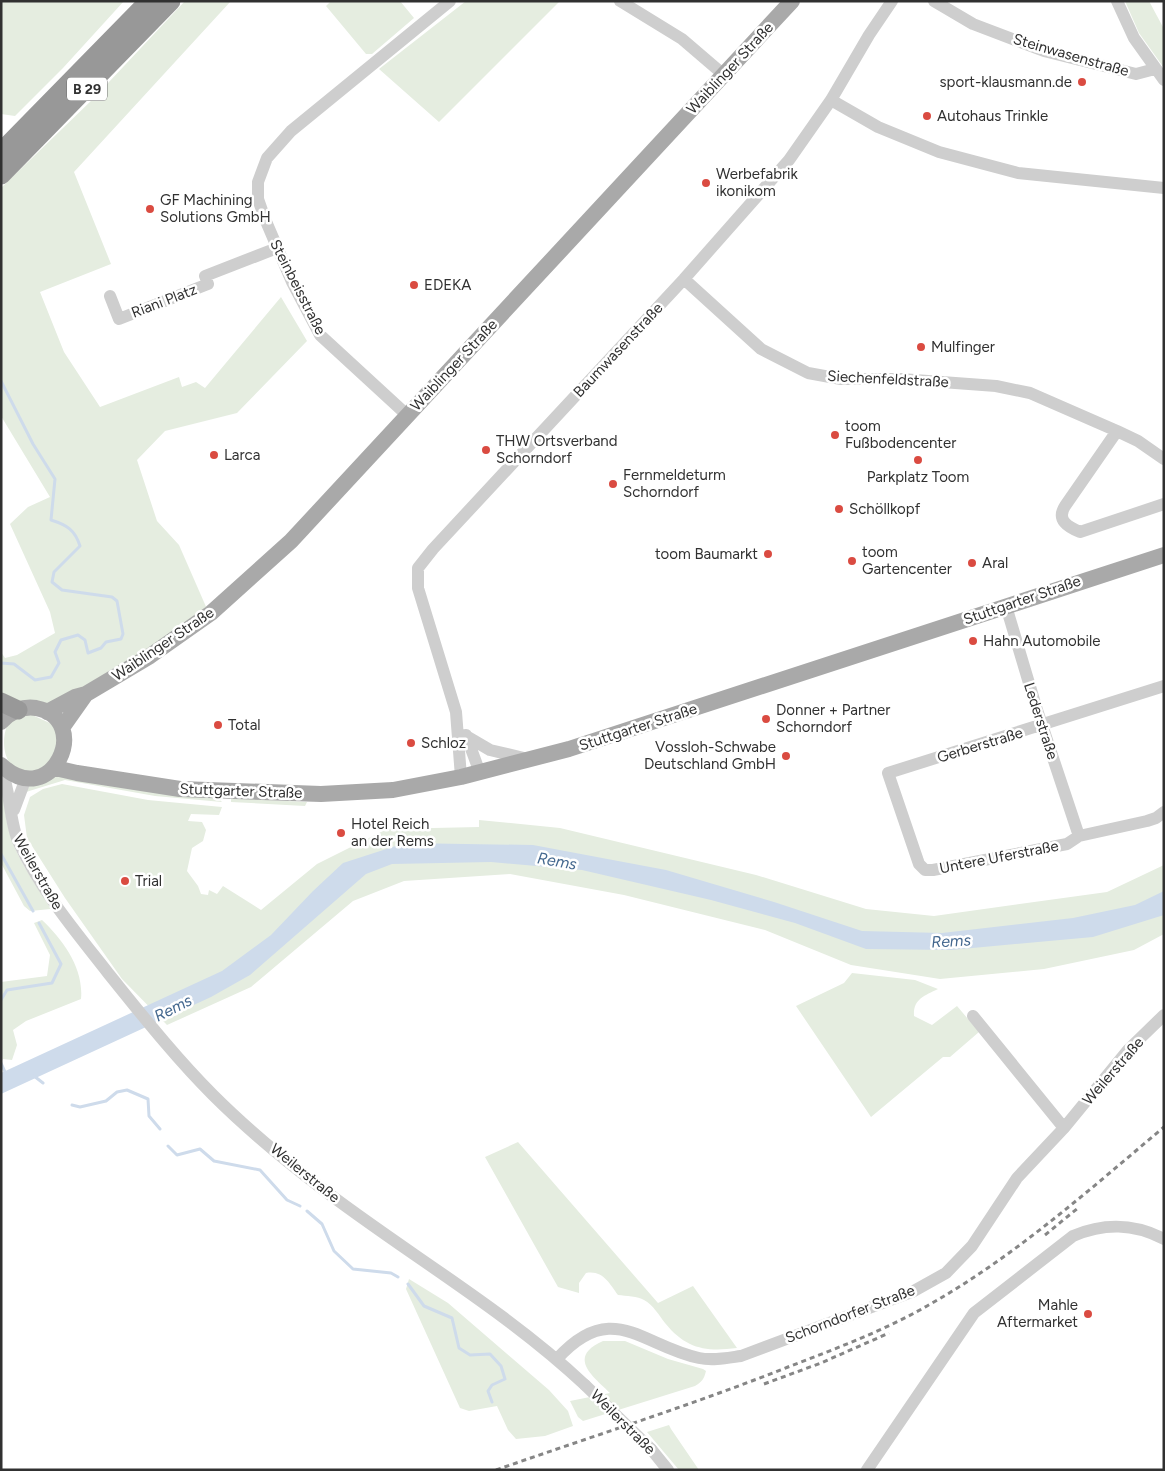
<svg xmlns="http://www.w3.org/2000/svg" width="1165" height="1471" font-family="Figtree,sans-serif">
  <style>
    .green { fill: #e5ede0 }
    .water { fill: #cedbeb }
    .lines { fill: none; stroke-linecap: round; stroke-linejoin: round }
    .stream { stroke: #cedbeb; stroke-width: 3 }
    .minor { stroke: #cecece; stroke-width: 12 }
    .major { stroke: #a9a9a9; stroke-width: 16 }
    .highway { stroke: #989898; stroke-width: 19 }
    .rail { stroke: #868686; stroke-width: 3; stroke-dasharray: 5 4; stroke-linecap: butt }
    .minor-bridge { stroke: #cecece; stroke-width: 12 }
    .poi-dot { fill: #da4b41; stroke: #fff; stroke-width: 2 }
    .labels { text-anchor: middle; dominant-baseline: central; stroke-width: 5; stroke-linejoin: round; paint-order: stroke }
    .shield { fill: #fff; stroke: #6f6f6f; stroke-width: 1 }
    .shield-label { font-size: 14px; font-weight: bold; fill: #313131 }
    .street-label { font-size: 15px; fill: #313131; stroke: #fff }
    .poi-label { font-size: 15px; fill: #313131; stroke: #fff; text-anchor: start }
    .water-label { font-size: 16px; font-style: italic; fill: #43678e; stroke: #fff }
  </style>
  <rect width="100%" height="100%" fill="#fff"/>
  <path class="green" d="M 1,1 L 124,1 L 63,68 L 15,116 L 1,114 Z
    M 185,1 L 231,1 L 74,172 L 111,264 L 40,292 L 64,352 L 100,407 L 179,377 L 182,387 L 196,382 L 205,388 L 281,297 L 307,341 L 237,413 L 165,431 L 137,460 L 157,521 L 179,545 L 207,609 L 184,628 L 52,705 L 17,704 L 1,694 L 1,652 L 5,658 L 17,655 L 55,633 L 50,612 L 10,524 L 28,507 L 50,497 L 1,416 L 1,188 L 93,99 Z
    M 331,1 L 400,1 L 414,18 L 372,54 L 366,54 L 326,6 Z
    M 466,1 L 560,1 L 439,122 L 379,69 Z
    M 1125,1 L 1149,1 L 1164,29 L 1164,68 L 1139,33 Z
    M 28,713 L 54,725 L 60,744 L 44,769 C 38,770 30,773 25,772 C 1,769 0,735 10,720 C 15,717 23,715 28,713 Z
    M 56,776 L 218,798 L 222,802 L 155,796 L 65,780 L 26,792 L 30,785 Z
    M 62,784 L 148,800 L 222,807 L 219,815 L 191,814 L 188,821 L 202,822 L 206,830 L 203,841 L 192,848 L 187,871 L 198,886 L 201,894 L 208,895 L 209,890 L 217,894 L 223,886 L 261,910 L 317,864 L 387,829 L 479,827 L 479,820 L 560,828 L 756,875 L 866,909 L 934,916 L 1107,892 L 1164,865 L 1164,934 L 1134,950 L 1044,969 L 940,979 L 851,965 L 765,930 L 624,895 L 510,874 L 404,881 L 353,901 L 251,987 L 167,1025 L 122,979 L 65,898 L 27,838 L 24,815 L 30,797 L 43,789 Z
    M 1,795 L 4,796 C 6,846 25,867 51,909 L 30,911 L 24,906 L 1,863 Z
    M 231,798 L 307,802 L 305,806 L 231,802 Z
    M 42,920 C 63,940 84,968 81,999 L 26,1021 L 13,1030 L 17,1045 L 12,1060 L 3,1059 L 1,1062 L 1,982 L 47,976 L 50,955 L 34,923 Z
    M 852,973 L 915,980 L 938,989 C 924,996 913,999 914,1016 L 932,1025 L 957,1006 L 979,1032 L 950,1057 L 943,1057 L 871,1117 L 796,1006 L 844,983 Z
    M 518,1142 L 658,1303 L 693,1286 L 737,1348 C 706,1352 686,1349 665,1323 C 659,1315 653,1305 644,1300 C 638,1296 626,1296 618,1295 C 609,1283 603,1270 586,1273 L 579,1283 L 579,1293 L 558,1287 L 485,1157 Z
    M 409,1279 L 448,1303 L 549,1390 L 568,1411 L 573,1426 L 545,1436 L 516,1439 L 508,1430 L 497,1406 L 469,1411 L 460,1408 L 406,1289 Z
    M 603,1341 L 625,1341 L 668,1359 L 703,1369 L 706,1371 C 704,1379 702,1382 695,1386 L 583,1421 L 578,1417 L 570,1401 L 610,1393 C 592,1376 567,1357 603,1341 Z
    M 669,1425 L 671,1429 L 699,1470 L 679,1470 L 647,1432 Z"/>
  <path class="water" d="M 405,843 L 533,845 L 666,870 L 774,902 L 862,931 L 942,933 L 1073,918 L 1135,905 L 1164,891 L 1164,915 L 1093,937 L 951,950 L 866,949 L 795,923 L 711,900 L 582,870 L 491,862 L 392,864 L 366,874 L 250,975 L 211,997 L 1,1094 L 1,1073 L 222,971 L 271,935 L 313,891 L 343,863 Z"/>
  <g class="lines">
    <path class="stream" d="M 1,381 L 33,444 L 55,479 L 51,520 C 67,525 75,530 80,546 L 54,572 L 52,582 L 62,590 L 112,597 L 117,601 L 123,634 L 121,639 L 106,642 L 101,648 L 88,653 L 85,640 L 78,635 L 61,640 L 55,652 L 59,663 L 51,677 L 35,680 L 14,664 L 1,663
      M 1,854 L 33,911
      M 1,1000 L 7,990 L 52,983 L 61,964 L 39,923
      M 1,1063 L 6,1074
      M 34,1076 L 43,1083
      M 72,1105 L 80,1107 L 106,1101 L 117,1092 L 127,1090 L 148,1099 L 149,1116 L 160,1129
      M 168,1146 L 177,1155 L 200,1149 L 214,1161 L 260,1170 L 287,1200 L 300,1206
      M 307,1211 L 322,1224 L 334,1251 L 353,1269 L 391,1273 L 398,1277
      M 408,1284 L 424,1306 L 452,1318 L 459,1348 L 470,1355 L 490,1354 L 501,1366 L 505,1379 L 492,1385 L 488,1391 L 492,1402"/>
    <path class="minor" d="M 620,1 L 682,39 L 724,75
      M 934,1 L 973,24 L 1044,51 L 1136,74 L 1155,69
      M 1117,1 L 1134,38 L 1164,80
      M 831,100 L 878,127 L 939,152 L 1018,173 L 1164,188
      M 684,279 L 761,349 L 808,373 L 841,379 L 901,379 L 996,386 L 1030,393 L 1117,431 L 1138,441 L 1164,459
      M 110,296 L 119,319 L 208,284 L 205,276 L 277,248
      M 407,415 L 320,335 L 292,282 L 265,219 L 258,199 L 258,182 L 267,158 L 291,131 L 450,1
      M 1117,431 L 1065,506 C 1056,520 1068,527 1080,532 L 1164,504
      M 1006,606 L 1037,710 L 1079,836
      M 1164,686 L 888,773 L 919,864 L 925,870 L 933,870 L 1067,844 L 1079,836 L 1147,821 L 1156,818 L 1164,812
      M 466,735 L 480,773
      M 466,736 L 490,750 L 528,759
      M 1,767 C 11,792 9,822 19,843 C 41,891 76,932 108,973 C 142,1015 175,1057 213,1095 C 245,1127 281,1157 316,1184 C 404,1252 503,1308 585,1385
      M 461,777 L 456,712 L 418,588 L 418,568 L 433,549 L 684,279 L 789,160 L 831,100 L 869,35 L 892,1
      M 14,810 L 26,778
      M 973,1016 L 1064,1128
      M 557,1359 C 612,1298 642,1346 699,1358 C 713,1361 727,1358 741,1356 L 912,1292 L 946,1273 L 972,1246 L 1017,1178 L 1064,1128 L 1128,1050 L 1164,1015
      M 651,1449 L 668,1470
      M 867,1470 L 974,1313 L 1073,1236 C 1104,1223 1133,1223 1164,1239"/>
    <path class="major" d="M 47,712 L 75,697 L 86,694 L 150,656 L 211,613 L 291,541 L 792,1
      M 1,722 C 10,712 22,706 36,708 C 94,719 52,813 1,765
      M 62,728 L 86,694
      M 55,768 L 77,773 L 180,789 L 321,794 L 393,790 L 461,777 L 569,749 L 1164,555"/>
    <path class="highway" d="M 1,152 L 149,1
      M 1,175 L 171,1
      M 1,702 L 18,710"/>
    <path class="rail" d="M 1045,1235 L 1078,1208
      M 764,1384 L 821,1363 L 889,1333
      M 496,1470 C 593,1436 692,1405 788,1367 C 835,1349 883,1331 927,1306 C 1014,1257 1088,1191 1164,1127"/>
    <path class="minor-bridge" d="M 585,1385 L 651,1449"/>
  </g>
  <g class="poi-dot">
    <circle cx="1082" cy="82" r="5"/>
    <circle cx="927" cy="116" r="5"/>
    <circle cx="706" cy="183" r="5"/>
    <circle cx="150" cy="209" r="5"/>
    <circle cx="414" cy="285" r="5"/>
    <circle cx="921" cy="347" r="5"/>
    <circle cx="835" cy="435" r="5"/>
    <circle cx="486" cy="450" r="5"/>
    <circle cx="214" cy="455" r="5"/>
    <circle cx="918" cy="460" r="5"/>
    <circle cx="613" cy="484" r="5"/>
    <circle cx="839" cy="509" r="5"/>
    <circle cx="768" cy="554" r="5"/>
    <circle cx="852" cy="561" r="5"/>
    <circle cx="972" cy="563" r="5"/>
    <circle cx="973" cy="641" r="5"/>
    <circle cx="766" cy="719" r="5"/>
    <circle cx="218" cy="725" r="5"/>
    <circle cx="411" cy="743" r="5"/>
    <circle cx="786" cy="756" r="5"/>
    <circle cx="341" cy="833" r="5"/>
    <circle cx="125" cy="881" r="5"/>
    <circle cx="1088" cy="1314" r="5"/>
  </g>
  <g class="labels">
    <rect class="shield" x="67" y="77.5" width="40" height="23" rx="4"/>
    <g class="shield-label">
      <text x="87" y="89">B 29</text>
    </g>
    <g class="street-label">
      <text transform="translate(1071 55) rotate(16)">Steinwasenstraße</text>
      <text transform="translate(730 68) rotate(-47)">Waiblinger Straße</text>
      <text transform="translate(298 287) rotate(63)">Steinbeisstraße</text>
      <text transform="translate(164 301) rotate(-21)">Riani Platz</text>
      <text transform="translate(618 350) rotate(-47)">Baumwasenstraße</text>
      <text transform="translate(454 365) rotate(-47)">Waiblinger Straße</text>
      <text transform="translate(888 379) rotate(3)">Siechenfeldstraße</text>
      <text transform="translate(1022 600) rotate(-19)">Stuttgarter Straße</text>
      <text transform="translate(163 644) rotate(-34)">Waiblinger Straße</text>
      <text transform="translate(1041 721) rotate(72)">Lederstraße</text>
      <text transform="translate(638 727) rotate(-18)">Stuttgarter Straße</text>
      <text transform="translate(980 745) rotate(-17)">Gerberstraße</text>
      <text transform="translate(241 791) rotate(2)">Stuttgarter Straße</text>
      <text transform="translate(999 857) rotate(-11)">Untere Uferstraße</text>
      <text transform="translate(38 872) rotate(60)">Weilerstraße</text>
      <text transform="translate(1113 1071) rotate(-49)">Weilerstraße</text>
      <text transform="translate(305 1173) rotate(39)">Weilerstraße</text>
      <text transform="translate(850 1314) rotate(-21)">Schorndorfer Straße</text>
      <text transform="translate(623 1422) rotate(45)">Weilerstraße</text>
    </g>
    <g class="poi-label">
      <text x="1072" y="82" text-anchor="end">sport-klausmann.de</text>
      <text x="937" y="116">Autohaus Trinkle</text>
      <text x="716" y="174">Werbefabrik<tspan x="716" dy="17">ikonikom</tspan></text>
      <text x="160" y="200">GF Machining<tspan x="160" dy="17">Solutions GmbH</tspan></text>
      <text x="424" y="285">EDEKA</text>
      <text x="931" y="347">Mulfinger</text>
      <text x="845" y="426">toom<tspan x="845" dy="17">Fußbodencenter</tspan></text>
      <text x="496" y="441">THW Ortsverband<tspan x="496" dy="17">Schorndorf</tspan></text>
      <text x="224" y="455">Larca</text>
      <text x="623" y="475">Fernmeldeturm<tspan x="623" dy="17">Schorndorf</tspan></text>
      <text x="918" y="477" text-anchor="middle">Parkplatz Toom</text>
      <text x="849" y="509">Schöllkopf</text>
      <text x="862" y="552">toom<tspan x="862" dy="17">Gartencenter</tspan></text>
      <text x="758" y="554" text-anchor="end">toom Baumarkt</text>
      <text x="982" y="563">Aral</text>
      <text x="983" y="641">Hahn Automobile</text>
      <text x="776" y="710">Donner + Partner<tspan x="776" dy="17">Schorndorf</tspan></text>
      <text x="228" y="725">Total</text>
      <text x="421" y="743">Schloz</text>
      <text x="776" y="747" text-anchor="end">Vossloh-Schwabe<tspan x="776" dy="17">Deutschland GmbH</tspan></text>
      <text x="351" y="824">Hotel Reich<tspan x="351" dy="17">an der Rems</tspan></text>
      <text x="135" y="881">Trial</text>
      <text x="1078" y="1305" text-anchor="end">Mahle<tspan x="1078" dy="17">Aftermarket</tspan></text>
    </g>
    <g class="water-label">
      <text transform="translate(557 861) rotate(10)">Rems</text>
      <text transform="translate(951 941) rotate(-3)">Rems</text>
      <text transform="translate(173 1008) rotate(-27)">Rems</text>
    </g>
  </g>
  <rect width="1165" height="1471" fill="none" stroke="#313131" stroke-width="5"/>
</svg>
